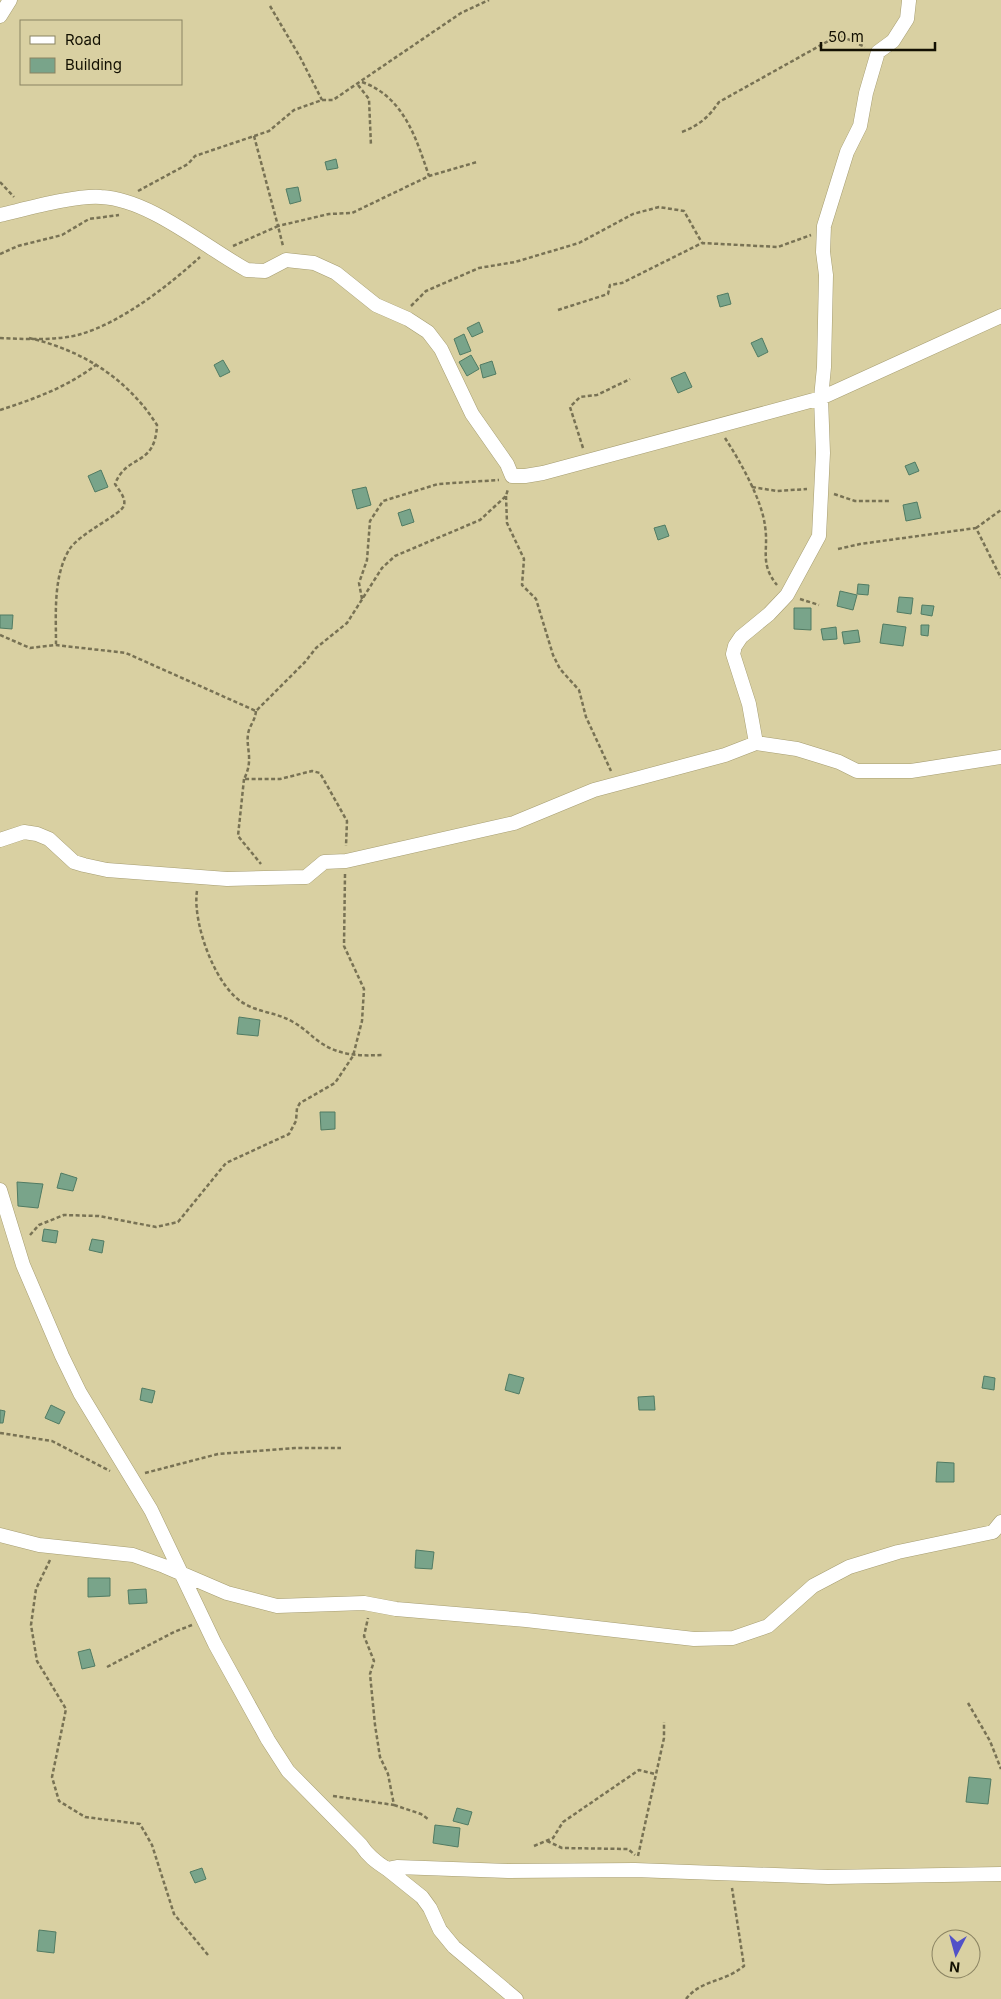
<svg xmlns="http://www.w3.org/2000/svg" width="1001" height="1999" font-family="Inter,sans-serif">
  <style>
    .building { fill: #79a48a; stroke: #517b63 }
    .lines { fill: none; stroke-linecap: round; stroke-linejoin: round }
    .street-casing { stroke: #a69d71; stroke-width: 15 }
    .path { stroke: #787254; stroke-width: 2.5; stroke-dasharray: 4 2.5; stroke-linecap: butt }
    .street { stroke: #fff; stroke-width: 14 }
  </style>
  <rect width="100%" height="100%" fill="#d9d0a2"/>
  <path class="building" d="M 336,159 L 338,168 L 327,170 L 325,162 Z
    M 298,187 L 301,201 L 290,204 L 286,189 Z
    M 728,293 L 731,304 L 720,307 L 717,296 Z
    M 479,322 L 483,332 L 472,337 L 467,328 Z
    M 464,334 L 471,351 L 460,355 L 454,339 Z
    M 762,338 L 768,352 L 758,357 L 751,343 Z
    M 471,355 L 479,369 L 467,376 L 459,362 Z
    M 223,360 L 230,372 L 220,377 L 214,365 Z
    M 492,361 L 496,374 L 483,378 L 480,365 Z
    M 685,372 L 692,387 L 678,393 L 671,378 Z
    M 915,462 L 919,471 L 909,475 L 905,466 Z
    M 101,470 L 108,487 L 95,492 L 88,476 Z
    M 366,487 L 371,505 L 357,509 L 352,490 Z
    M 917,502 L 921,518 L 906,521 L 903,505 Z
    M 410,509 L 414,522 L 402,526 L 398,513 Z
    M 665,525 L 669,536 L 658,540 L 654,528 Z
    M 858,584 L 869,585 L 868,595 L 857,594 Z
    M 840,591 L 857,595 L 853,610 L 837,606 Z
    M 899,597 L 913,598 L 911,614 L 897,612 Z
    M 922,605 L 934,606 L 932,616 L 921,614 Z
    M 794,608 L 811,608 L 811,630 L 794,629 Z
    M 0,615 L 13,615 L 12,629 L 0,628 Z
    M 883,624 L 906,627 L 903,646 L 880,643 Z
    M 921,625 L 929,625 L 928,636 L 921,635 Z
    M 836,627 L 837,639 L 823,640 L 821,629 Z
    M 858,630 L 860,642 L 844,644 L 842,632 Z
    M 239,1017 L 260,1020 L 258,1036 L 237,1034 Z
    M 320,1112 L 335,1112 L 335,1129 L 321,1130 Z
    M 61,1173 L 77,1178 L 73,1191 L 57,1188 Z
    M 17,1182 L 43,1184 L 38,1208 L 18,1206 Z
    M 44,1229 L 58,1231 L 56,1243 L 42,1241 Z
    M 92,1239 L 104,1241 L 102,1253 L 89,1250 Z
    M 509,1374 L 524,1378 L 519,1394 L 505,1390 Z
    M 984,1376 L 995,1378 L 994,1390 L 982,1388 Z
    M 142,1388 L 155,1391 L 152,1403 L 140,1400 Z
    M 654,1396 L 655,1410 L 639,1410 L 638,1397 Z
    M 51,1405 L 65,1412 L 59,1424 L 45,1418 Z
    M 0,1410 L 5,1411 L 3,1423 L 0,1423 Z
    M 937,1462 L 954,1463 L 954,1482 L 936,1482 Z
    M 416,1550 L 434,1552 L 432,1569 L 415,1568 Z
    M 88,1578 L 110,1578 L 110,1596 L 88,1597 Z
    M 146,1589 L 147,1603 L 129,1604 L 128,1590 Z
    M 90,1649 L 95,1666 L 82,1669 L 78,1652 Z
    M 969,1777 L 991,1779 L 988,1804 L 966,1802 Z
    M 457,1808 L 472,1812 L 468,1825 L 453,1821 Z
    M 435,1825 L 460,1828 L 458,1847 L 433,1843 Z
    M 202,1868 L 206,1879 L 195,1883 L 190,1872 Z
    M 39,1930 L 56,1932 L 54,1953 L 37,1951 Z"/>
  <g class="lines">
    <g class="street-casing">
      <path id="street" d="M 0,16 L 10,0
        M 0,215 C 26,209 76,195 101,197 C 149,199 205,247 247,270 L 265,271 L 286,260 L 314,263 L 336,273 L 376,305 L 408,319 L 428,332 L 441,349 L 472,414 L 507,464 L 512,476 L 525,476 L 543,473 L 821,398 L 1001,316
        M 756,743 L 749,704 L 733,654 L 735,646 L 741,637 L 769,614 L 787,595 L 819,536 L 823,453 L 821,398 L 824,367 L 826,275 L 823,252 L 824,226 L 847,152 L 860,126 L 866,93 L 878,52 L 893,41 L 907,19 L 909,1
        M 0,840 L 24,832 L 37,834 L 49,839 L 74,862 L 84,865 L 107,870 L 227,879 L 306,877 L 324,862 L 346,861 L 514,823 L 594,790 L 725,755 L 756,743 L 797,749 L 839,762 L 857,771 L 911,771 L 1001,757
        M 0,1190 L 23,1265 L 62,1356 L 80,1393 L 151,1510 L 215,1644 L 268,1740 L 288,1771 L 361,1845 C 368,1856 376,1862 387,1869 L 397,1867 L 508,1871 L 635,1870 L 828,1877 L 1001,1874
        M 0,1535 L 39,1545 L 133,1555 L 164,1566 L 227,1593 L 277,1606 L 364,1603 L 396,1609 L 526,1620 L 694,1639 L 733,1638 L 768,1626 L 813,1586 L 849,1567 L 898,1552 L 993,1532 L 1001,1522
        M 387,1869 L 422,1897 L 430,1908 L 440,1930 L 454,1947 L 516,1999"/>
    </g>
    <path class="path" d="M 270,6 L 300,57 L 322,100
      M 362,82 C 404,97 416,138 429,176
      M 358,85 L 369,99 L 371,146
      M 682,132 C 698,126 709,117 719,102 L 839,35 L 865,47
      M 254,136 L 278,226 L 329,214 L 352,213 L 429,176 L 477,162
      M 0,182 L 14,197
      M 138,191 L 188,164 L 195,156 L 269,131 L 294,110 L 322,100 L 333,100 L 461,13 L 489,0
      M 233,246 L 278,226 L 283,246
      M 0,254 L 18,246 L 62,235 L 89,219 L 119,215
      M 411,306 L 426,291 L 479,268 L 515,262 L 579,243 L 633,214 L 659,207 L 684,211 L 702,243
      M 558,310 L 608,294 L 610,285 L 622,283 L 702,243 L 778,247 L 811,235
      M 0,338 C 23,339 59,341 81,334 C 122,322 168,286 200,257
      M 29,338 C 82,350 128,379 157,425 C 155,468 127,453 115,484 C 119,490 126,498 124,505 C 123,514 79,533 69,550 C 53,577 56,614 56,644
      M 0,410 C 34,399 68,387 97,364
      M 725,438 C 740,461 762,500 765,526 C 769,550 759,563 777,585
      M 583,448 L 570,407 L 580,397 L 597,395 L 630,379
      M 752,487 L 777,491 L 807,489
      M 834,494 L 855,501 L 890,501
      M 506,496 L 507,523 L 524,559 L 522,585 L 536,599 L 553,655 L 560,669 L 579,690 L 586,717 L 611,771
      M 976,528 L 1001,510
      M 838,549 L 860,544 L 976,528 L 1001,578
      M 362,599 L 359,583 L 367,560 L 370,521 L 383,501 L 438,484 L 499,480
      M 800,599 L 819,605
      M 0,635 L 30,648 L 56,645 L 126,653 L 256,711 L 305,662 L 316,648 L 347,623 L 382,568 L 395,556 L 480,520 L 506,496 L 508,489
      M 256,711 C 255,720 252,722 249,730 C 244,746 255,758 244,779 L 280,779 L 312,771 L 320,773 L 347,821 L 346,846
      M 244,779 L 238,836 L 261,864
      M 197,891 C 192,922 216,991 247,1005 C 262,1013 278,1013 293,1022 C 304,1028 311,1036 321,1043 C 341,1056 360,1056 383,1055
      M 30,1235 L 39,1225 L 64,1215 L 99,1216 L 156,1227 L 178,1222 L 226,1163 L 289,1134 L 296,1121 L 297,1108 L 300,1103 L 335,1083 L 353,1056 L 362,1021 L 364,989 L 344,946 L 345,874
      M 0,1433 L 52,1441 L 110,1471
      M 145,1473 L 218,1454 L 295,1448 L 341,1448
      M 50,1560 L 36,1589 L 31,1625 L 37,1661 L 66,1709 L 52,1777 L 59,1801 L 85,1817 L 140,1824 L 152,1845 L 174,1914 L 208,1955
      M 107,1667 L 174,1632 L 192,1625
      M 968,1703 L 990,1741 L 1001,1769
      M 333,1796 L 394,1805 L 388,1774 L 380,1757 L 375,1725 L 370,1674 L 374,1661 L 364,1636 L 368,1618
      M 394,1805 L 421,1814 L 428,1819
      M 547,1841 L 562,1848 L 628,1849 L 635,1855
      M 534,1846 L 553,1838 L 563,1822 L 639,1770 L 655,1774
      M 638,1856 L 664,1738 L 664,1722
      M 686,1999 C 702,1979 723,1983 744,1966 L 732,1888"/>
    <use href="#street" class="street"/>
  </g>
  <rect x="20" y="20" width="162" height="65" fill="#d9d0a2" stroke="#8a8362"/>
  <rect x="30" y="36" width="25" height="8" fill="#ffffff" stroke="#8a8362"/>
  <text x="65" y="45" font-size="15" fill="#131002">Road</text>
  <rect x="30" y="58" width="25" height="15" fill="#79a48a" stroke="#8a8362"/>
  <text x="65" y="70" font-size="15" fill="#131002">Building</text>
  <g transform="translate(956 1954) rotate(186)"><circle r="24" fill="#d9d0a2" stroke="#8a8362"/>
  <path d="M0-4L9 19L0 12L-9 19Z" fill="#5151c8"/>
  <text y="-8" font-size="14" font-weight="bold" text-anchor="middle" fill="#131002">N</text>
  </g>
  <path d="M821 42v8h114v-8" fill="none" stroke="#131002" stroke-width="2.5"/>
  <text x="828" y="42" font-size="15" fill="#131002" stroke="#d9d0a2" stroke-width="4" paint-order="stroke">50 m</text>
</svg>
